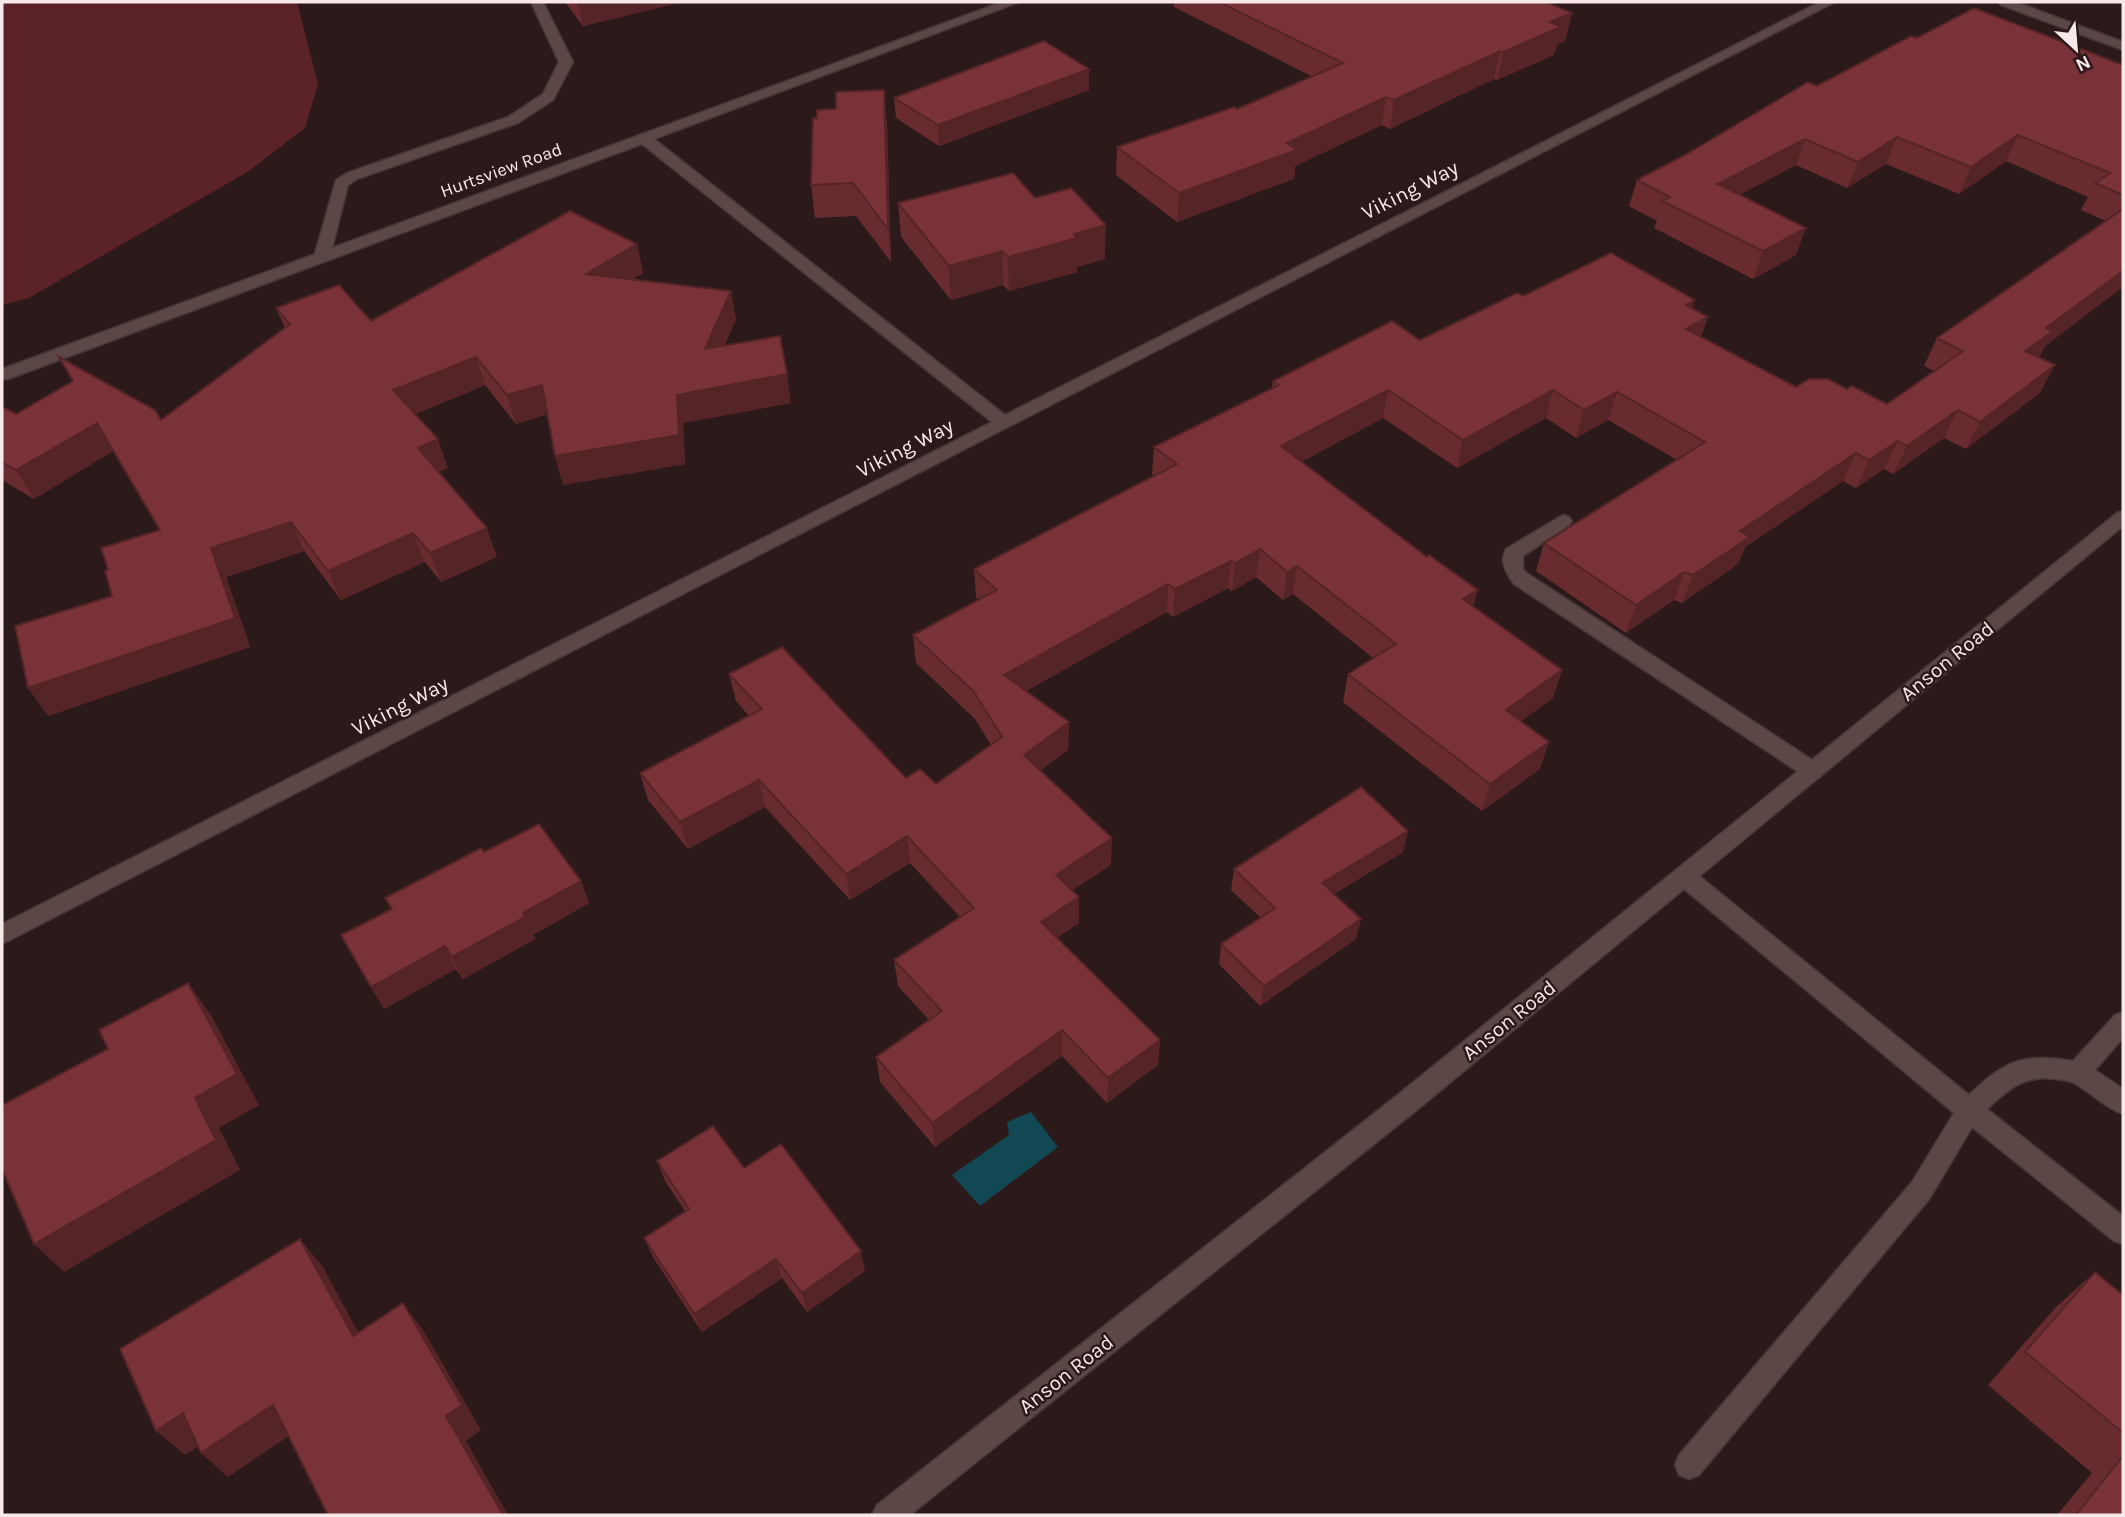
<svg xmlns="http://www.w3.org/2000/svg" width="2125" height="1517" font-family="Karla,sans-serif">
  <style>
    .green { fill: #5b2227 }
    .water { fill: #114854 }
    .lines { fill: none; stroke-linecap: round; stroke-linejoin: round }
    .lane-casing { stroke: #453637; stroke-width: 3 }
    .street-casing { stroke: #453637; stroke-width: 3 }
    .lane { fill: #5c4646; fill-rule: evenodd }
    .street { fill: #5c4646; fill-rule: evenodd }
    .wall { fill: #682c30 }
    .shaded-wall { fill: #552427 }
    .building { fill: #793338; stroke: #552427; stroke-width: 2 }
    .labels { text-anchor: middle; dominant-baseline: central; stroke-width: 5; stroke-linejoin: round; paint-order: stroke }
    .far-street-label { font-size: 18px; fill: #f7e9e9; stroke: #2c191a }
    .street-label { font-size: 21px; fill: #f7e9e9; stroke: #2c191a }
  </style>
  <rect width="100%" height="100%" fill="#2c191a"/>
  <path class="green" d="M 2,2 L 297,2 L 318,84 L 305,128 L 249,171 L 29,298 L 2,305 Z"/>
  <path class="water" d="M 1031,1112 L 1058,1147 L 980,1206 L 952,1175 L 1009,1135 L 1007,1122 Z"/>
  <g class="lines">
    <g class="lane-casing">
      <path id="lane" d="M 531,2 L 543,2 L 573,62 L 553,100 L 518,123 L 357,179 L 348,185 L 330,257 L 327,260 L 317,260 L 314,257 L 336,180 L 347,173 L 508,117 L 543,94 L 559,62 Z
        M 1563,515 L 1569,517 L 1572,521 L 1569,525 L 1523,556 L 1523,569 L 1528,574 L 1820,765 L 1824,771 L 1820,777 L 1813,779 L 1806,777 L 1514,584 C 1506,573 1499,561 1506,549 Z
        M 1685,868 L 1693,871 L 1969,1095 C 2006,1060 2022,1053 2073,1061 L 2115,1015 L 2123,1012 L 2123,1038 L 2095,1070 L 2123,1089 L 2123,1114 C 2106,1108 2092,1094 2076,1084 C 2070,1080 2062,1080 2055,1079 C 2023,1075 2009,1089 1987,1109 L 2123,1216 L 2123,1244 L 2114,1241 L 1972,1127 L 1930,1198 L 1699,1475 L 1689,1479 L 1679,1475 L 1675,1465 L 1679,1455 L 1912,1182 L 1954,1113 L 1677,883 L 1674,877 L 1677,871 Z"/>
    </g>
    <g class="street-casing">
      <path id="street" d="M 1002,2 L 1019,2 L 654,139 L 1005,415 L 1820,2 L 1835,2 L 2,944 L 2,924 L 992,422 L 642,144 L 8,379 L 2,380 L 2,369 Z
        M 1999,2 L 2016,2 L 2123,42 L 2123,50 L 2001,5 Z
        M 2123,511 L 2123,526 L 1418,1109 L 910,1515 L 872,1515 L 877,1505 L 1400,1093 L 2117,513 Z"/>
    </g>
    <use href="#lane" class="lane"/>
    <use href="#street" class="street"/>
  </g>
  <path class="wall" d="M 565,2 L 682,2 L 583,26 Z
    M 1174,2 L 1546,2 L 1572,13 L 1565,41 L 1557,44 L 1554,55 L 1497,80 L 1494,79 L 1390,129 L 1382,125 L 1295,166 L 1294,179 L 1177,222 L 1116,175 L 1117,147 L 1237,109 L 1311,76 L 1174,7 Z
    M 1917,38 L 2123,65 L 2123,287 L 2045,346 L 2039,358 L 2040,393 L 1966,449 L 1944,438 L 1893,474 L 1884,469 L 1856,488 L 1843,481 L 1745,547 L 1738,564 L 1682,603 L 1674,600 L 1626,633 L 1536,571 L 1544,543 L 1677,460 L 1608,420 L 1576,438 L 1546,418 L 1457,468 L 1383,418 L 1301,462 L 1473,607 L 1562,670 L 1553,698 L 1521,721 L 1540,769 L 1482,811 L 1343,702 L 1348,674 L 1373,658 L 1293,594 L 1283,600 L 1256,577 L 1232,591 L 1228,588 L 1173,617 L 1167,612 L 1026,691 L 1069,722 L 1068,750 L 1041,770 L 1111,865 L 1072,890 L 1079,897 L 1079,923 L 1057,938 L 1160,1040 L 1158,1065 L 1107,1103 L 1062,1056 L 935,1147 L 880,1082 L 876,1057 L 929,1020 L 898,986 L 894,960 L 960,917 L 910,863 L 850,900 L 765,807 L 688,849 L 648,800 L 640,773 L 749,716 L 736,701 L 729,674 L 906,778 L 936,784 L 991,745 L 975,719 L 916,663 L 913,635 L 979,600 L 976,597 L 974,569 L 1154,476 L 1152,474 L 1154,447 L 1272,388 L 1273,381 L 1420,340 L 1523,296 L 1692,308 L 1708,317 L 1701,337 L 1796,387 L 1847,389 L 1887,404 L 1934,371 L 1924,366 L 1937,338 L 2106,221 L 2081,210 L 2088,197 L 2006,161 L 1959,194 L 1886,164 L 1847,188 L 1796,165 L 1739,195 L 1796,255 L 1753,279 L 1654,228 L 1657,221 L 1629,206 L 1637,180 L 1817,86 Z
    M 1089,90 L 939,146 L 896,118 L 894,98 Z
    M 887,123 L 891,262 L 856,216 L 815,218 L 811,185 Z
    M 1035,198 L 1105,259 L 1077,267 L 1077,272 L 1009,291 L 1003,285 L 951,300 L 901,237 L 898,203 Z
    M 637,244 L 643,273 L 632,279 L 736,319 L 724,346 L 791,403 L 683,423 L 685,464 L 563,485 L 555,456 L 548,414 L 516,424 L 485,385 L 415,414 L 448,468 L 439,472 L 497,557 L 441,582 L 425,562 L 341,600 L 304,551 L 226,577 L 250,647 L 48,716 L 112,596 L 108,569 L 159,530 L 113,451 L 34,499 L 2,480 L 2,410 L 16,414 L 73,382 L 59,357 L 161,420 L 285,328 L 276,308 L 371,321 Z
    M 1408,831 L 1403,852 L 1334,894 L 1356,939 L 1260,1006 L 1219,964 L 1221,944 L 1261,918 L 1231,890 L 1234,869 Z
    M 484,852 L 581,881 L 589,903 L 533,935 L 535,939 L 463,979 L 456,969 L 384,1009 L 341,935 L 391,909 L 385,898 Z
    M 657,1161 L 744,1168 L 865,1271 L 807,1312 L 782,1278 L 702,1332 L 653,1257 L 644,1238 L 685,1211 L 665,1181 Z
    M 2095,1272 L 2123,1295 L 2123,1515 L 2057,1515 L 2092,1473 L 1988,1385 L 2056,1307 Z"/>
  <path class="shaded-wall" d="M 577,2 L 682,2 L 583,26 Z
    M 1572,13 L 1565,41 L 1557,44 L 1554,55 L 1497,80 L 1503,52 L 1550,22 Z
    M 1500,51 L 1494,79 L 1390,129 L 1394,100 Z
    M 1089,69 L 1089,90 L 939,146 L 938,125 Z
    M 884,90 L 887,123 L 891,262 L 888,229 Z
    M 1386,97 L 1382,125 L 1295,166 L 1294,179 L 1177,222 L 1179,193 Z
    M 2018,135 L 2006,161 L 1959,194 L 1971,167 Z
    M 1897,137 L 1886,164 L 1847,188 L 1858,162 Z
    M 1805,139 L 1796,165 L 1709,211 L 1718,184 Z
    M 1106,225 L 1105,259 L 1077,267 L 1077,272 L 1009,291 L 1008,257 L 1074,234 Z
    M 1806,228 L 1796,255 L 1753,279 L 1763,251 Z
    M 637,244 L 643,273 L 593,302 L 586,274 Z
    M 1002,251 L 1003,285 L 951,300 L 949,266 Z
    M 2123,271 L 2123,287 L 2045,346 L 2038,359 L 2025,351 L 2046,328 Z
    M 731,291 L 736,319 L 711,378 L 705,349 Z
    M 1695,300 L 1686,327 L 1686,305 Z
    M 1708,317 L 1698,345 L 1686,329 Z
    M 476,357 L 485,385 L 404,419 L 393,390 Z
    M 2055,365 L 2040,393 L 1966,449 L 1980,422 Z
    M 787,374 L 791,403 L 683,423 L 685,464 L 563,485 L 555,456 L 677,395 Z
    M 542,385 L 551,413 L 516,424 L 507,395 Z
    M 1388,390 L 1383,418 L 1277,474 L 1281,446 Z
    M 1553,390 L 1546,418 L 1457,468 L 1463,440 Z
    M 1617,392 L 1608,420 L 1576,438 L 1584,410 Z
    M 1958,410 L 1944,438 L 1893,474 L 1907,446 Z
    M 97,423 L 113,451 L 34,499 L 16,470 Z
    M 438,439 L 448,468 L 428,477 L 418,448 Z
    M 1898,441 L 1884,469 L 1856,488 L 1869,460 Z
    M 1856,453 L 1843,481 L 1745,547 L 1738,564 L 1682,603 L 1693,575 L 1740,531 Z
    M 291,522 L 304,551 L 226,577 L 250,647 L 48,716 L 28,688 L 211,548 Z
    M 487,528 L 497,557 L 441,582 L 430,553 Z
    M 413,533 L 425,562 L 341,600 L 328,571 Z
    M 1260,549 L 1256,577 L 1232,591 L 1235,563 Z
    M 1231,561 L 1228,588 L 1173,617 L 1175,589 Z
    M 1297,566 L 1293,594 L 1283,600 L 1287,572 Z
    M 1684,572 L 1674,600 L 1626,633 L 1636,605 Z
    M 1168,584 L 1167,612 L 1005,702 L 1004,675 Z
    M 1478,590 L 1470,618 L 1463,599 Z
    M 1562,670 L 1553,698 L 1498,737 L 1506,710 Z
    M 1069,722 L 1068,750 L 1025,782 L 1024,755 Z
    M 1549,742 L 1540,769 L 1482,811 L 1490,784 Z
    M 759,780 L 765,807 L 688,849 L 680,822 Z
    M 1408,831 L 1403,852 L 1318,903 L 1322,883 Z
    M 907,836 L 910,863 L 850,900 L 846,874 Z
    M 1112,838 L 1111,865 L 1056,901 L 1056,875 Z
    M 581,881 L 589,903 L 533,935 L 535,939 L 463,979 L 452,957 L 523,913 Z
    M 1079,897 L 1079,923 L 1041,948 L 1041,922 Z
    M 1361,919 L 1356,939 L 1260,1006 L 1264,986 Z
    M 445,946 L 456,969 L 384,1009 L 371,987 Z
    M 188,983 L 211,1015 L 259,1105 L 219,1128 L 240,1170 L 64,1272 L 34,1244 L 195,1098 Z
    M 1062,1030 L 1062,1056 L 935,1147 L 932,1123 Z
    M 1160,1040 L 1158,1065 L 1107,1103 L 1108,1078 Z
    M 300,1239 L 323,1267 L 374,1362 L 353,1336 Z
    M 861,1251 L 865,1271 L 807,1312 L 802,1293 Z
    M 776,1259 L 782,1278 L 702,1332 L 694,1314 Z
    M 403,1303 L 423,1330 L 481,1430 L 466,1441 L 508,1515 L 503,1515 L 446,1416 Z
    M 273,1405 L 298,1430 L 228,1477 L 201,1453 Z
    M 183,1413 L 211,1438 L 185,1455 L 156,1431 Z"/>
  <path class="building" d="M 1219,2 L 1546,2 L 1572,13 L 1550,22 L 1561,27 L 1503,52 L 1500,51 L 1394,100 L 1386,97 L 1287,143 L 1297,150 L 1179,193 L 1117,147 L 1234,107 L 1237,109 L 1343,63 Z
    M 1974,8 L 2123,65 L 2123,195 L 2095,183 L 2110,173 L 2018,135 L 1971,167 L 1897,137 L 1858,162 L 1805,139 L 1718,184 L 1806,228 L 1763,251 L 1662,201 L 1670,197 L 1637,180 L 1685,155 L 1808,82 L 1817,86 L 1911,36 L 1917,38 Z
    M 1044,41 L 1089,69 L 938,125 L 894,98 Z
    M 884,90 L 888,229 L 853,183 L 811,185 L 813,118 L 817,118 L 817,110 L 836,109 L 836,92 Z
    M 1013,173 L 1035,198 L 1071,188 L 1106,225 L 1074,234 L 1077,238 L 1008,257 L 1002,251 L 949,266 L 898,203 Z
    M 2123,209 L 2123,271 L 2046,328 L 2053,331 L 2025,351 L 2055,365 L 1980,422 L 1958,410 L 1907,446 L 1898,441 L 1869,460 L 1856,453 L 1740,531 L 1750,537 L 1693,575 L 1684,572 L 1636,605 L 1544,543 L 1705,442 L 1617,392 L 1584,410 L 1553,390 L 1463,440 L 1388,390 L 1281,446 L 1427,557 L 1429,555 L 1478,590 L 1463,599 L 1562,670 L 1506,710 L 1549,742 L 1490,784 L 1348,674 L 1396,644 L 1297,566 L 1287,572 L 1260,549 L 1235,563 L 1231,561 L 1175,589 L 1168,584 L 1004,675 L 1069,722 L 1024,755 L 1112,838 L 1056,875 L 1079,897 L 1041,922 L 1160,1040 L 1108,1078 L 1062,1030 L 932,1123 L 876,1057 L 942,1011 L 894,960 L 974,908 L 907,836 L 846,874 L 759,780 L 680,822 L 640,773 L 762,709 L 729,674 L 782,647 L 906,778 L 920,769 L 936,784 L 1002,737 L 974,692 L 913,635 L 997,590 L 974,569 L 1177,464 L 1154,447 L 1279,385 L 1273,381 L 1392,321 L 1420,340 L 1517,293 L 1523,296 L 1611,253 L 1695,300 L 1686,305 L 1708,317 L 1686,329 L 1796,387 L 1809,379 L 1828,379 L 1847,389 L 1852,386 L 1887,404 L 1963,351 L 1937,338 Z
    M 570,211 L 637,244 L 586,274 L 731,291 L 705,349 L 780,336 L 787,374 L 677,395 L 679,435 L 555,456 L 542,385 L 507,395 L 476,357 L 393,390 L 438,439 L 418,448 L 487,528 L 430,553 L 413,533 L 328,571 L 291,522 L 211,548 L 235,618 L 28,688 L 15,626 L 112,596 L 105,571 L 108,569 L 101,548 L 160,530 L 97,423 L 16,470 L 2,462 L 2,410 L 5,408 L 16,414 L 73,381 L 59,357 L 155,410 L 161,420 L 290,324 L 276,308 L 339,285 L 371,321 Z
    M 1361,787 L 1408,831 L 1322,883 L 1361,919 L 1264,986 L 1221,944 L 1275,908 L 1234,869 Z
    M 539,824 L 581,881 L 523,913 L 525,917 L 452,957 L 445,946 L 371,987 L 341,935 L 392,909 L 385,898 L 481,848 L 484,852 Z
    M 188,983 L 237,1074 L 195,1098 L 216,1140 L 34,1244 L 2,1169 L 2,1105 L 108,1049 L 99,1030 Z
    M 713,1126 L 744,1168 L 781,1144 L 861,1251 L 802,1293 L 776,1259 L 694,1314 L 644,1238 L 689,1209 L 657,1161 Z
    M 300,1239 L 353,1336 L 403,1303 L 462,1405 L 446,1416 L 503,1515 L 328,1515 L 273,1405 L 201,1453 L 183,1413 L 156,1431 L 120,1349 Z
    M 2095,1272 L 2123,1295 L 2123,1433 L 2025,1352 Z
    M 2123,1456 L 2123,1515 L 2076,1515 Z"/>
  <g class="labels">
    <g class="far-street-label">
      <text transform="translate(501 170) rotate(-20)">Hurtsview Road</text>
    </g>
    <g class="street-label">
      <text transform="translate(1410 190) rotate(-27)">Viking Way</text>
      <text transform="translate(905 448) rotate(-27)">Viking Way</text>
      <text transform="translate(1947 661) rotate(-39)">Anson Road</text>
      <text transform="translate(400 706) rotate(-27)">Viking Way</text>
      <text transform="translate(1509 1020) rotate(-39)">Anson Road</text>
      <text transform="translate(1066 1374) rotate(-38)">Anson Road</text>
    </g>
  </g>
  <rect width="2125" height="1517" fill="none" stroke="#f7e9e9" stroke-width="7"/>
  <g transform="translate(2076 49) rotate(154)" stroke="#2c191a" stroke-width="5" paint-order="stroke">
  <path d="M0-5L12 26L0 18L-12 26Z" fill="#f7e9e9"/>
  <text y="-10" font-size="19" font-weight="bold" text-anchor="middle" fill="#f7e9e9">N</text>
  </g>
</svg>
